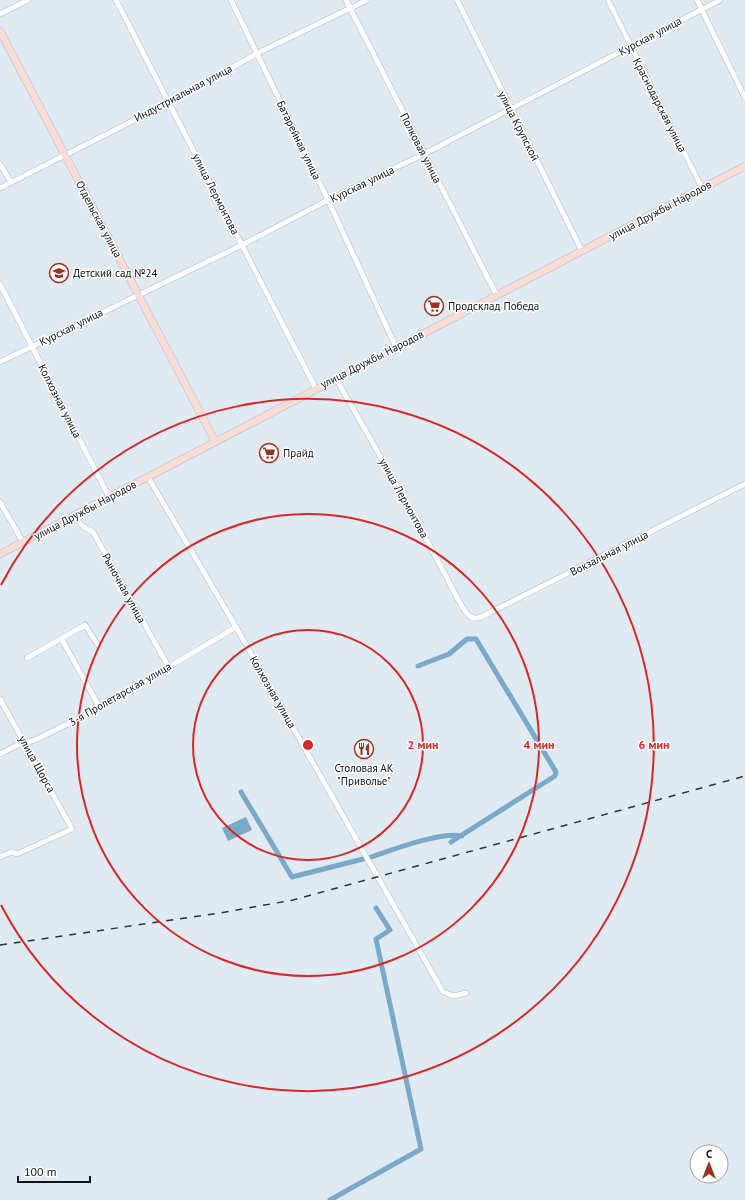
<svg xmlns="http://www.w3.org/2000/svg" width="745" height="1200" font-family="'PT Sans',sans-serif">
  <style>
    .water { fill: #7aa9cb }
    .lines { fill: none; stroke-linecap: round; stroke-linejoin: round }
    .canal { stroke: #7aa9cb; stroke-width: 5 }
    .street-casing { stroke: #afbac2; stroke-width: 6 }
    .secondary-casing { stroke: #afbac2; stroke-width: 8 }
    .street { stroke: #fff; stroke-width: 5 }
    .secondary { stroke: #fadcd6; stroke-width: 7 }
    .rail { stroke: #2d3235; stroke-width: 1.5; stroke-dasharray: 7 7; stroke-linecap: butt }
    .ring { fill: none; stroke: #d62828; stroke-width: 2 }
    .labels { text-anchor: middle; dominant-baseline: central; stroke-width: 3; stroke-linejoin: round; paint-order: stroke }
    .street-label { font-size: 11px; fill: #111518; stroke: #fff }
    .poi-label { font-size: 11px; fill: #111518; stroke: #fff; text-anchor: start }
    .centre { fill: #d62828; stroke: #fff; stroke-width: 2 }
    .ring-label { font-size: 12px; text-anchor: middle; font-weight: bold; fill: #d62828; stroke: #fff; stroke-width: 3; stroke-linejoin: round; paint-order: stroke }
  </style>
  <rect width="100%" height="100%" fill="#dfeaf3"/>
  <path class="water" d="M 246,817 L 252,830 L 228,841 L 222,828 Z"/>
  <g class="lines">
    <path class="canal" d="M 418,666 L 449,654 L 467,639 L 476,639 L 556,772 L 555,776 L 451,842
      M 241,792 L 292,877 L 363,859
      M 371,857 C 392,850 442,831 462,836
      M 330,1200 L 421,1149 L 376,939 L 390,930 L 376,908"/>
    <g class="street-casing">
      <path id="street" d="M 116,0 L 316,389
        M 231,0 L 328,200 L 396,347
        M 346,0 L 497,296
        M 457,0 L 582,251
        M 608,0 L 702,188
        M 697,0 L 745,98
        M 0,14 L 28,0
        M 0,164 L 11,182
        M 0,188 L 170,102 L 258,53 L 367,0
        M 0,284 L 109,497
        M 0,362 L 242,245 L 328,200 L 424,154 L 720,0
        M 336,379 C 374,444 410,509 446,576 C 451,585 463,613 471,617 C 478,621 487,614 493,611 L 745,484
        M 148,477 L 236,627 L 443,992 L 454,996 L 466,993
        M 0,502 L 23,542
        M 73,516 L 84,527 L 93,532 L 168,666
        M 61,638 L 100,708
        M 27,658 L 85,625 L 98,645
        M 0,699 L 72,829 L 17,854 L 11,852 L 0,857
        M 0,754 L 17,745 L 35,740 L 100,708 L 236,627"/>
    </g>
    <g class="secondary-casing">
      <path id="secondary" d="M 0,31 L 215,441
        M 0,554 L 745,166"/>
    </g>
    <use href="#street" class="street"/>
    <use href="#secondary" class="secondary"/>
    <path class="rail" d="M 0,945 L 220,913 L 293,900 L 745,776"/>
  </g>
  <g class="ring">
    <circle cx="308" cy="745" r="115"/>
    <circle cx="308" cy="745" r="231"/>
    <path d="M1 585A346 346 0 1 1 1 905"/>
  </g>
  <defs>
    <g id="school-ring" transform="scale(1)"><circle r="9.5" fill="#fff" stroke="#9b321d" stroke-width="1.5"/><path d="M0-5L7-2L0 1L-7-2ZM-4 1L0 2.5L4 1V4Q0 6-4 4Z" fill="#9b321d"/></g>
    <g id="supermarket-ring" transform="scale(1)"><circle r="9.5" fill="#fff" stroke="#9b321d" stroke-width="1.5"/><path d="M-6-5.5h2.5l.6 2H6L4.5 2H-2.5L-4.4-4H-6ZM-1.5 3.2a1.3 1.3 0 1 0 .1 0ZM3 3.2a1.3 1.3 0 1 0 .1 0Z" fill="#9b321d"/></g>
    <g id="restaurant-ring" transform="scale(1)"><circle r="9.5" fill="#fff" stroke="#9b321d" stroke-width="1.5"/><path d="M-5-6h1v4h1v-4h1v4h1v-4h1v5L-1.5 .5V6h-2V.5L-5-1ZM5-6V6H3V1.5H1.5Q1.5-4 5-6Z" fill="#9b321d"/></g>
  </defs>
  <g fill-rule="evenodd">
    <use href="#school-ring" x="59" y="273"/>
    <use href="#supermarket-ring" x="434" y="306"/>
    <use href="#supermarket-ring" x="269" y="453"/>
    <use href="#restaurant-ring" x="364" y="749"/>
  </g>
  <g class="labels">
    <g class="street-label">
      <text transform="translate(650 36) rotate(-28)">Курская улица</text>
      <text transform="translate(183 93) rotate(-28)">Индустриальная улица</text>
      <text transform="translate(660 105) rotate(63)">Краснодарская улица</text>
      <text transform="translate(519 126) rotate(63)">улица Крупской</text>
      <text transform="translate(299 140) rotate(64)">Батарейная улица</text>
      <text transform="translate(421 148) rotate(63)">Полковая улица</text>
      <text transform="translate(362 184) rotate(-26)">Курская улица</text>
      <text transform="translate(216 194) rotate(63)">улица Лермонтова</text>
      <text transform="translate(660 210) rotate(-28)">улица Дружбы Народов</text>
      <text transform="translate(99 219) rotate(62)">Отдельская улица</text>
      <text transform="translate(71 327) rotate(-27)">Курская улица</text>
      <text transform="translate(372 359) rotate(-27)">улица Дружбы Народов</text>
      <text transform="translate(60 401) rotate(63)">Колхозная улица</text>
      <text transform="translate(404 498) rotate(61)">улица Лермонтова</text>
      <text transform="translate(85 510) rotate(-28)">улица Дружбы Народов</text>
      <text transform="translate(609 553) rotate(-27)">Вокзальная улица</text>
      <text transform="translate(124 588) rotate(61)">Рыночная улица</text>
      <text transform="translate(273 692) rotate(60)">Колхозная улица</text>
      <text transform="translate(120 694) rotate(-30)">3-я Пролетарская улица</text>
      <text transform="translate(37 764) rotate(61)">улица Щорса</text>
    </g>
    <g class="poi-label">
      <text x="73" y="273">Детский сад №24</text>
      <text x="448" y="306">Продсклад Победа</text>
      <text x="283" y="453">Прайд</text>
      <text x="364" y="768" text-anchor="middle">Столовая АК<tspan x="364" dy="13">"Приволье"</tspan></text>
    </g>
  </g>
  <circle cx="308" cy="745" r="6" class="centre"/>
  <g class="ring-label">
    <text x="423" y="749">2 мин</text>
    <text x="539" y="749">4 мин</text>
    <text x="654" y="749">6 мин</text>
  </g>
  <g transform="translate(709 1164)"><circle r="19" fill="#ffffff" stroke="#a0a1a3"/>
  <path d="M0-3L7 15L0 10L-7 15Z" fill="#9b321d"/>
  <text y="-6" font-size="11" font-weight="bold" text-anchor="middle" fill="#111518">С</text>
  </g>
  <path d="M18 1176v6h72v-6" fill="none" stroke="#111518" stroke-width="2"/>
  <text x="24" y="1176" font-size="12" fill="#111518" stroke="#ffffff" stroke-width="3" paint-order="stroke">100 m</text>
</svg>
